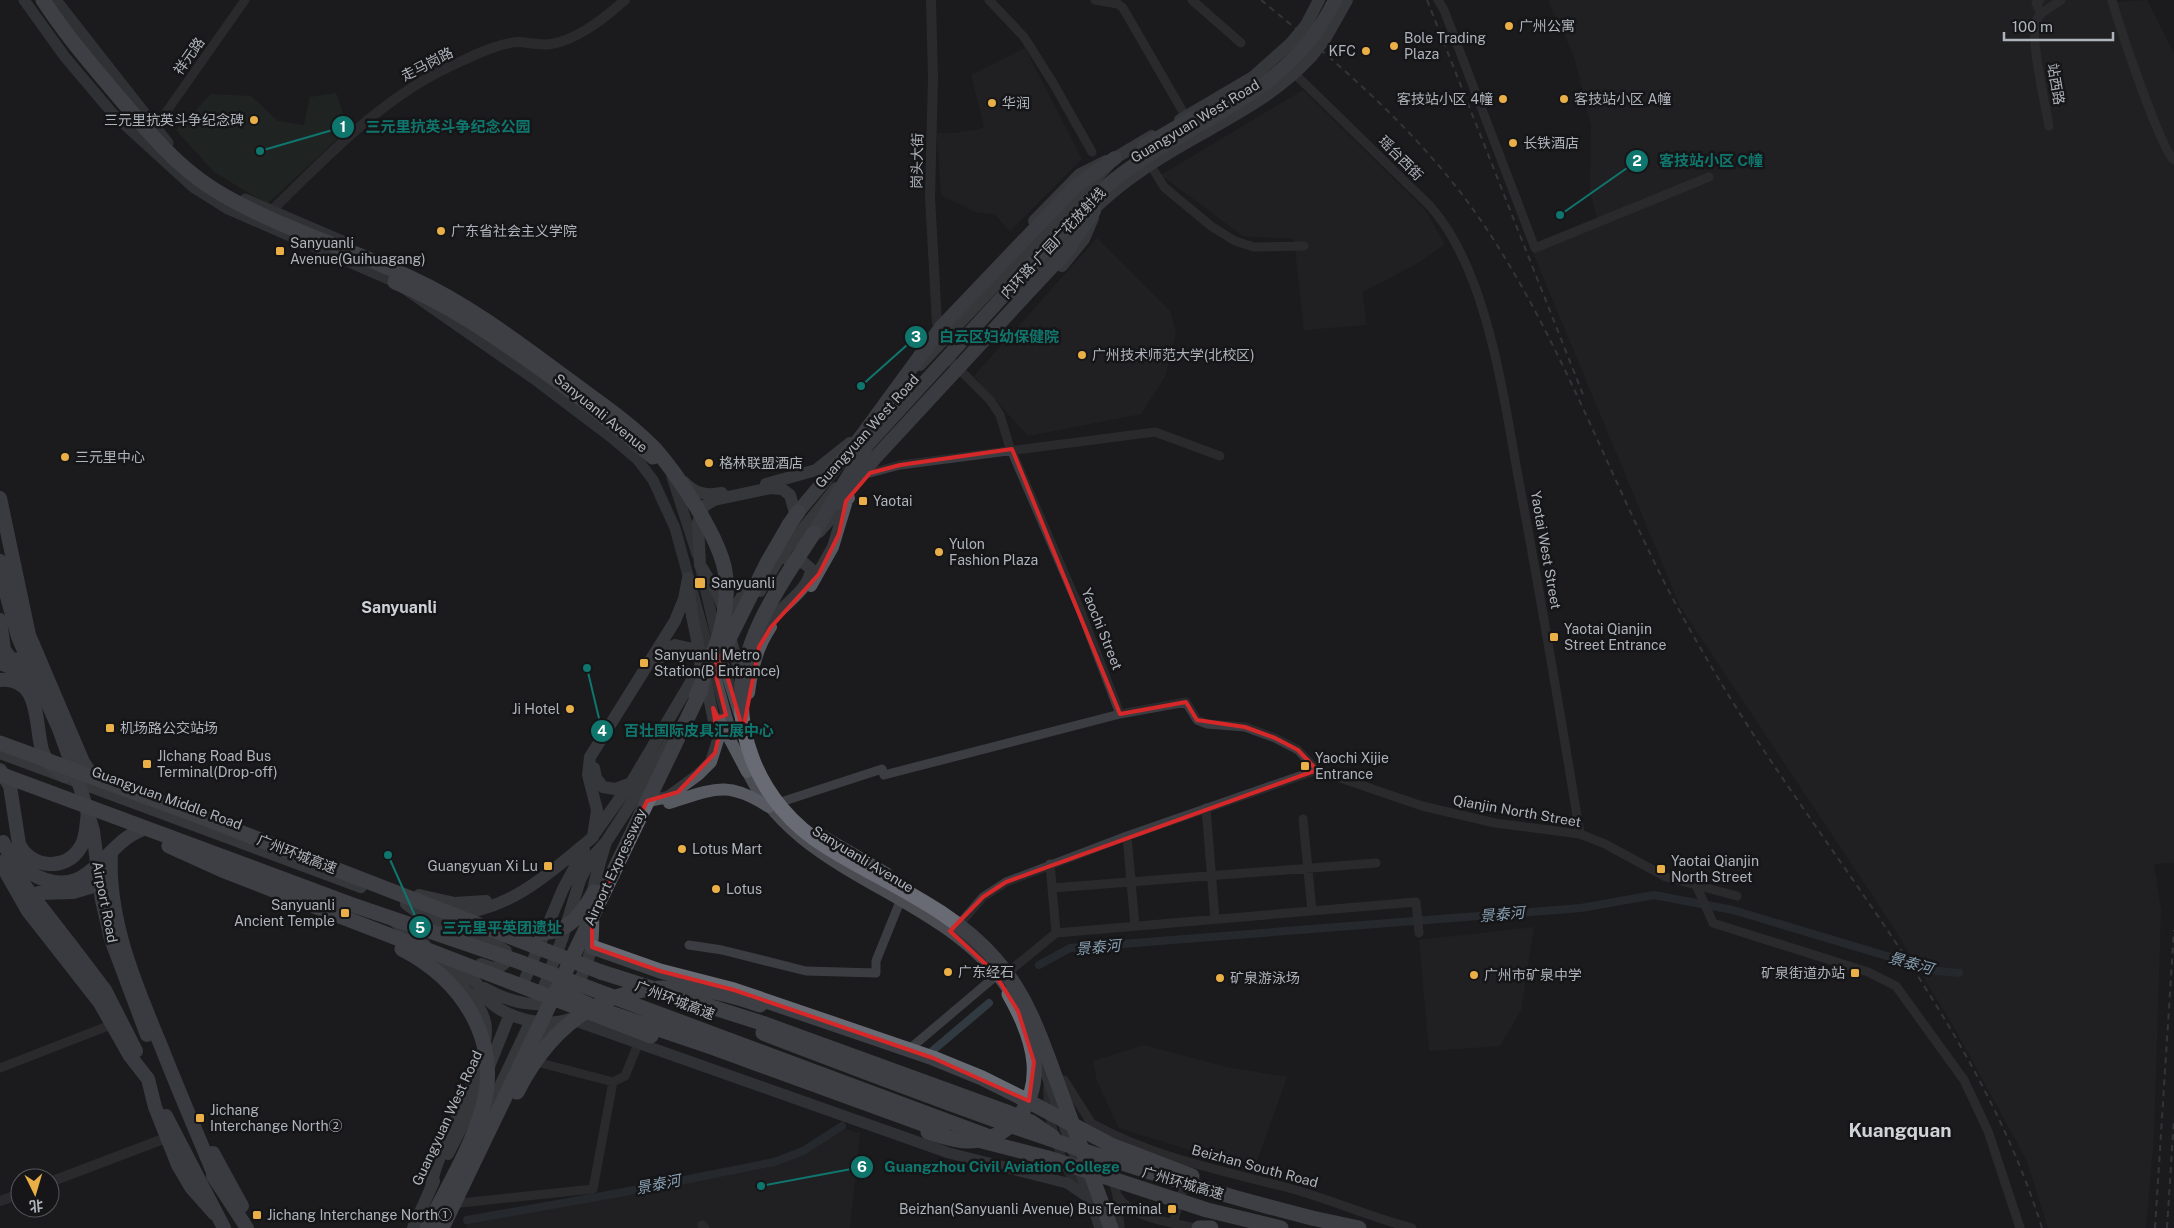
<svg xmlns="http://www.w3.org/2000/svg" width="2174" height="1228" font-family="'Public Sans','Noto Sans SC',sans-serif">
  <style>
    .built { fill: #27272a }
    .green { fill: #252d26 }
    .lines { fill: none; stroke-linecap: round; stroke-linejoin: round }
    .canal { stroke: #313a41; stroke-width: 8 }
    .minor { stroke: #3c3d42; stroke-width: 9 }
    .tertiary { stroke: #3c3d42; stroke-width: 10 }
    .secondary { stroke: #4a4c52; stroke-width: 11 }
    .primary { stroke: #585a61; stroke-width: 12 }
    .trunk { stroke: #60626a; stroke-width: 14 }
    .motorway { stroke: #686b73; stroke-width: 15 }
    .rail { stroke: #515359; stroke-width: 2; stroke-dasharray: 6 5; stroke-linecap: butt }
    .primary-bridge { stroke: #585a61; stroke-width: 12 }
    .trunk-bridge { stroke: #60626a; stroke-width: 14 }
    .motorway-bridge { stroke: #686b73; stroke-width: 15 }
    .marked { fill: none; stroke: #d62828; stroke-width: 4; stroke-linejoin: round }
    .poi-dot { fill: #eaaf46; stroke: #161618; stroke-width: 2 }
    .labels { text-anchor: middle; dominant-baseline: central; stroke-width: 5; stroke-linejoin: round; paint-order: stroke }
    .poi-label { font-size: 14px; fill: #aeb3bc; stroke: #161618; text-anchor: start }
    .street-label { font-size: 14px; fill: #aeb3bc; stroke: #161618 }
    .water-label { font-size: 15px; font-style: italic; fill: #88a0b4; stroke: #161618 }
    .quarter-label { font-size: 16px; font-weight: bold; fill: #cfd2d8; stroke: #161618 }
    .district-label { font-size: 19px; font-weight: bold; fill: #cfd2d8; stroke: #161618 }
    .leader { fill: none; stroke: #0f766e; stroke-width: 2 }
    .callout-dot { fill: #0f766e; stroke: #161618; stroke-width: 2 }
    .mark-label { font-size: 15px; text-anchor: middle; font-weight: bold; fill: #fff }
    .callout-label { font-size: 15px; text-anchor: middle; font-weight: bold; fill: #0f766e; stroke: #161618; stroke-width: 5; stroke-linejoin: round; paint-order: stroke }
  </style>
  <rect width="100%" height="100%" fill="#1b1b1d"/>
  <path class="built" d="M 1548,0 L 2116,0 L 2117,2 L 2147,0 L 2174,53 L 2174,863 L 2154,864 L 2161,910 L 2154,1135 L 2146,1228 L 2048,1228 L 2027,1161 L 1955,1029 L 1892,925 L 1680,606 L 1531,248 L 1598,222 L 1590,192 L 1591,125 L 1574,56 Z
    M 1025,48 L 1082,159 L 1010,231 L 994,214 L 978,213 L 941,195 L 937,133 L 953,133 L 975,130 L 984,127 L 971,75 Z
    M 1303,90 L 1425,210 L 1445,244 L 1418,263 L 1363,292 L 1366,325 L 1304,330 L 1294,239 L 1243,236 L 1161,175 Z
    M 1097,238 L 1170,311 L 1176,333 L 1165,377 L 1141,414 L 1028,436 L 974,376 Z
    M 1534,927 L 1521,1010 L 1500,1046 L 1429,1051 L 1419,940 Z
    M 1144,1045 L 1226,1067 L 1287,1077 L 1256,1164 L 1199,1153 L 1119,1128 L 1097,1081 L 1093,1061 Z
    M 841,1128 L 860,1133 L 850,1228 L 466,1228 L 468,1224 L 775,1165 L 803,1153 Z"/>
  <path class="green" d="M 336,93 L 348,129 L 267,204 L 214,172 L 176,130 L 211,94 L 251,96 L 278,121 L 304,125 L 310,97 Z"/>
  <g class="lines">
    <path class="canal" d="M 1039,965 L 1070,948 L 1581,908 L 1654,895 L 1733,910 L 1937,971 L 1959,973
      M 931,1052 L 989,1003
      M 467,1220 L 619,1193 L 774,1162 L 803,1151 L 842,1126"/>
    <path class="minor" d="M 989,0 L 1024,37 L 1053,83 L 1092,152
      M 1095,0 L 1118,4 L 1123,8 L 1186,117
      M 1192,0 L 1241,43
      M 1438,0 L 1444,10 L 1535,248 L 1709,177
      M 2040,0 L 2036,3 L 2041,14
      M 2112,0 C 2119,25 2160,148 2174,160
      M 1295,74 L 1430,206 C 1489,272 1504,402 1520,487 C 1542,603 1561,718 1580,834
      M 2049,126 C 2046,108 2028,31 2037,19 C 2042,10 2054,6 2061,0
      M 155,128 L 245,0
      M 1150,164 L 1164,187 L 1211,226 L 1235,241 L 1254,247 L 1304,246
      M 951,361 L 990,400 L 1000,415 L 1009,445 L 1081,612 L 1120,714 L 1186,702 L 1197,720 L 1207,724 L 1245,727 L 1275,738 L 1298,750 L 1317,770 L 1422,806 L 1495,823 L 1580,834 L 1605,844 L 1666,877 L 1737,896
      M 870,473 L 900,465 L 1155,432 L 1220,456
      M 784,801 L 882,769 L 884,775 L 1120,714
      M 1206,808 L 1215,919
      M 1303,819 L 1312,911
      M 1127,836 L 1135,926
      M 1050,864 L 1056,933
      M 1697,887 L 1713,923 L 1868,972 L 1896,986 L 1964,1080 L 1988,1131 L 2020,1228
      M 1052,888 L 1376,863
      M 956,928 L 983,897 L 1006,882 L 1127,836 L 1317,770
      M 689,945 L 722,950 L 806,971 L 876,973 L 876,961 L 901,899
      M 1012,969 L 1056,933 L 1416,902 L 1419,933
      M 913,1046 L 997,975
      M 533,1061 L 613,1082 L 625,1076 L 638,1044
      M 0,1068 L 113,1024
      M 1064,1080 L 1095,1129
      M 1048,1084 C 1046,1115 1059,1166 1081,1189
      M 1093,1124 C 1152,1157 1220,1170 1285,1187 C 1328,1198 1369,1217 1412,1228
      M 1106,1157 L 1117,1195 L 1120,1228
      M 1117,1195 C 1131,1219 1171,1222 1195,1228
      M 460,1203 L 593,1189 L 613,1082
      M 1173,1223 L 1186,1180
      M 702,1225 L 705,1228"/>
    <path class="tertiary" d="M 931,0 L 933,79 L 930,197 L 937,323
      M 271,211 C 327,157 381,98 453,65 C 473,56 495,44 517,42 C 528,42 540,46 551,44 C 578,40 606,17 625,0
      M 50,1182 L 166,1138
      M 0,1201 L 20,1194"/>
    <path class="secondary" d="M 24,0 L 65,57 L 114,115 L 193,187 L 228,209 L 395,282 L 537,381 L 611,437 L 637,459 L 653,480 L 675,528 L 732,736
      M 56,0 L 168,143
      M 245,199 L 345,242
      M 672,477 L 697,554
      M 701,570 L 721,656 L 739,714
      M 744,765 C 794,883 952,891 1014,1000
      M 817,832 L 887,873
      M 570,1019 L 949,1153 L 1067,1183 L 1089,1198
      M 1037,1048 L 1100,1228"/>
    <path class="primary" d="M 1306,25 L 1319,0
      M 1325,39 L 1347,0
      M 1180,120 L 1253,77 L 1291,43
      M 1034,221 L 1080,174 L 1106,161
      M 1062,266 L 1084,239 L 1093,218
      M 1015,293 C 1054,251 1093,203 1141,171 C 1198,131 1263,109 1311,57
      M 920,365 L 1115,158 L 1152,136
      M 684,482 C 695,494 707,496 722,493
      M 766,484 L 816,470 L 850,443
      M 819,532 L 849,498
      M 778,560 L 836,488
      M 811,586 L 833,547 L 846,504
      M 724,611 L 718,594 L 700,565 L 698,523 L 704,506 L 714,500 L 771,488 L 782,489 L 790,495 L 795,513
      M 761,632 C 773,611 810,592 811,569 L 804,563 L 788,560
      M 729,633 L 737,662 L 746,664 L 751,657
      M 658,659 L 665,650 L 675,645 L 693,649 L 700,661
      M 749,693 C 752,669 757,648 771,627
      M 719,719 L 747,772
      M 0,753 L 361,887
      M 594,768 L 596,778 L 603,787 L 615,789 L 631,783
      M 640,790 L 641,796 L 648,801 L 668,797 L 698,775 L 711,762 L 718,740 L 692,616 L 689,591
      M 669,803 C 714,789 727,780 769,807
      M 595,833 L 630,784
      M 593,837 L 597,810 L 588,775 L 590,757 L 675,621 L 684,599 L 688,578
      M 419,895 L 455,903 L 486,901
      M 406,904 L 424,917 L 495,944 L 506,951 L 506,962 C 498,970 491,968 481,964
      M 451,914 C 509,912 551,872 593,837
      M 394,921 L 425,945
      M 422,951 C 442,967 475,993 484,1018 C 498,1055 437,1143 431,1187
      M 450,962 C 459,969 469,975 477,984 C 481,989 483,995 488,1000 C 507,1019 545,1028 570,1019
      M 523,984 L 563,889 L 584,850
      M 484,988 C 507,1001 543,1013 567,995 C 580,986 588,963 591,948 C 596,929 591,909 593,891 C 596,874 601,858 606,842
      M 542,992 L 562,939 L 580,880 L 590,860 L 606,842 L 649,776
      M 531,1060 L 545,1037 L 562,1025
      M 484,1120 L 528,1027
      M 448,1154 L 476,1099 L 508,1019
      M 413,1228 L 434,1181"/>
    <path class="trunk" d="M 1024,240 L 1076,186 L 1115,158
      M 1022,299 L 1066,252 L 1094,211
      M 0,498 L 29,635 L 83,762 L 89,771
      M 838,503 L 874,459
      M 798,512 L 860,438
      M 0,561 L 6,593
      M 0,620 L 4,650 L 11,659 L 21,660
      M 0,663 L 21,671 L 40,693
      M 0,680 C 43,676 34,729 43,753 C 47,763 57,770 65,776
      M 0,770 L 10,786 L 19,844 C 31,869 66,871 80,848 C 87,838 86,824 88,813
      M 111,852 C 107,919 136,986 161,1046 C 179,1092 199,1138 218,1184
      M 12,855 C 21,867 32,876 46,880 C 91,895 106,843 141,830
      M 0,862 L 28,911 L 100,1003 L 130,1056 L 148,1079 L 155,1107 L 178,1165 L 191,1187 L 214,1213
      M 23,900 L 39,893 L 73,892 L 110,881
      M 70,944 L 105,990 L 136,1051
      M 166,1116 L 224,1228
      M 213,1153 L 242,1206
      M 213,1176 L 247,1228"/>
    <path class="motorway" d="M 395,282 C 446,303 490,333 535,365 C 576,394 615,424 653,457
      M 789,525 L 798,512
      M 592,947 L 660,971 L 734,990 L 933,1058 L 982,1078 L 1020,1097
      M 601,972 L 765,1024 L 1007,1112 L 1031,1122 L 1053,1137
      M 592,989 L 990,1137
      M 568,995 L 596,1008 L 714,1048 L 942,1131
      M 974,1139 L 1048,1158
      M 1312,1218 L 1359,1228
      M 1199,1228 L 1211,1228"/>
    <path class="rail" d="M 1261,0 C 1343,67 1424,136 1484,225 C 1551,325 1595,439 1647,547 C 1671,598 1699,647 1729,696 C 1837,871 1980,1029 2042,1228
      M 1427,0 L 1584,397
      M 2155,1228 L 2174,930
      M 2167,1228 L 2174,1118"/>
    <path class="primary-bridge" d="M 1291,43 L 1306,25
      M 1311,57 L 1325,39
      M 760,591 L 778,560
      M 724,627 L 748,586
      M 649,776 L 670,741
      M 631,783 L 708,653"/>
    <path class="trunk-bridge" d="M 1144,146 L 1192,118
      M 860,438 L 942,326 L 1024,240
      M 874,459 L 1022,299
      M 814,533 L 867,445 L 1090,201 C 1168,124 1284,106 1335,0
      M 6,593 L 18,637 L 59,729 L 81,790 L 93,831 L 102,900 L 111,939 L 147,1035
      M 3,842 L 25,886 L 70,944"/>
    <path class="motorway-bridge" d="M 43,0 C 65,34 91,64 117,95 C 146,129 173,163 210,187 C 269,225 347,247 411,278 C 470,305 521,345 573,383 C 601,404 631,424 655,449 C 678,475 719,537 725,571 C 732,614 712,658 696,697
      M 814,533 C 792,566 765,606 752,642 C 722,720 757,805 827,847 C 883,882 951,908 995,959 C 1029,997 1043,1044 1060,1090 C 1077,1136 1094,1182 1111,1228
      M 720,657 L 767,563 L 789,525
      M 0,743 L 201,817 L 601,972
      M 0,774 L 350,904 L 517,961 L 592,989
      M 169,846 L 222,870 L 337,915 L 651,1036
      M 511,927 C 552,941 574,930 594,892
      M 402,949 C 462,980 501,1039 483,1107 C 471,1149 446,1189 427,1228
      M 763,1033 C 943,1102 1124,1171 1312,1218
      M 517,1092 C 569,990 655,967 760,1005
      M 1020,1097 L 1111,1145 L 1192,1176
      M 928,1132 C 941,1136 955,1141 969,1141 C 1012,1140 1037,1103 1034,1063 C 1032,1039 1021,1015 1009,994
      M 1048,1158 L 1207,1210 L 1281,1228
      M 442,1228 L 701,690"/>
  </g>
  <path d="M0 0H2174V1228H0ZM 1012,449 L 1120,714 L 1186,702 L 1197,720 L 1245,727 L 1275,738 L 1298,750 L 1317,770 L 1006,882 L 983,897 L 950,931 L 993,971 L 1018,1011 L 1034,1062 L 1029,1101 L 933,1058 L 734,990 L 660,971 L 592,947 L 592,916 L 647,801 L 678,792 L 715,753 L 718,740 L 713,708 L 718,718 L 726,715 L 714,668 L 721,655 L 743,730 L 759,647 L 771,627 L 819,574 L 839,534 L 846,501 L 870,473 L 900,465 Z" fill="#1b1b1d" fill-opacity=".55" fill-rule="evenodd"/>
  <path class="marked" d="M 1012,449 L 1120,714 L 1186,702 L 1197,720 L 1245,727 L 1275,738 L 1298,750 L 1317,770 L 1006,882 L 983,897 L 950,931 L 993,971 L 1018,1011 L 1034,1062 L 1029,1101 L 933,1058 L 734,990 L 660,971 L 592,947 L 592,916 L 647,801 L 678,792 L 715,753 L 718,740 L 713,708 L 718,718 L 726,715 L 714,668 L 721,655 L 743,730 L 759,647 L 771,627 L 819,574 L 839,534 L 846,501 L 870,473 L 900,465 Z"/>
  <g class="poi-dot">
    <circle cx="1509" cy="26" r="5"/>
    <circle cx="1394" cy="46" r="5"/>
    <circle cx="1366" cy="51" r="5"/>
    <circle cx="1503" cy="99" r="5"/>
    <circle cx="1564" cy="99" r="5"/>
    <circle cx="992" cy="103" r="5"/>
    <circle cx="254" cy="120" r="5"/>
    <circle cx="1513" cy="143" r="5"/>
    <circle cx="441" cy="231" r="5"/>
    <rect x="275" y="246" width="10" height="10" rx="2.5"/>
    <circle cx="1082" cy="355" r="5"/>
    <circle cx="65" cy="457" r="5"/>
    <circle cx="709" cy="463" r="5"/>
    <rect x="858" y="496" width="10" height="10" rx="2.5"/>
    <circle cx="939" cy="552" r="5"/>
    <rect x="694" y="577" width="12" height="12" rx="2.5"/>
    <rect x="1549" y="632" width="10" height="10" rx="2.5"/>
    <rect x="639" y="658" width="10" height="10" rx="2.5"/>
    <circle cx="570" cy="709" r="5"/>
    <rect x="105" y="723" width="10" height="10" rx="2.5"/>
    <rect x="142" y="759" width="10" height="10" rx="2.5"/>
    <rect x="1300" y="761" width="10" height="10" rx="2.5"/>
    <circle cx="682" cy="849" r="5"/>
    <rect x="543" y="861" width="10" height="10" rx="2.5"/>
    <rect x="1656" y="864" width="10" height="10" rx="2.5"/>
    <circle cx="716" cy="889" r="5"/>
    <rect x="340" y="908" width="10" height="10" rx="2.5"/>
    <circle cx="948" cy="972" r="5"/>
    <rect x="1850" y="968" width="10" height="10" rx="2.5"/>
    <circle cx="1474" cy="975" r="5"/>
    <circle cx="1220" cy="978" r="5"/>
    <rect x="195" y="1113" width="10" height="10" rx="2.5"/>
    <rect x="1167" y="1204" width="10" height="10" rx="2.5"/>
    <rect x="252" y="1210" width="10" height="10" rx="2.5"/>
  </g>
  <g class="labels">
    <g class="poi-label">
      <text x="1519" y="26">广州公寓</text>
      <text x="1404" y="38">Bole Trading<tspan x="1404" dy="16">Plaza</tspan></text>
      <text x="1356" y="51" text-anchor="end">KFC</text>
      <text x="1493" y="99" text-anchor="end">客技站小区 4幢</text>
      <text x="1574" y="99">客技站小区 A幢</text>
      <text x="1002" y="103">华润</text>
      <text x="244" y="120" text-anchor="end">三元里抗英斗争纪念碑</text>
      <text x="1523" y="143">长铁酒店</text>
      <text x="451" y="231">广东省社会主义学院</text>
      <text x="290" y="243">Sanyuanli<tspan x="290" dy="16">Avenue(Guihuagang)</tspan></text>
      <text x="1092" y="355">广州技术师范大学(北校区)</text>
      <text x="75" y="457">三元里中心</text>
      <text x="719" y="463">格林联盟酒店</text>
      <text x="873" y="501">Yaotai</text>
      <text x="949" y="544">Yulon<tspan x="949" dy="16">Fashion Plaza</tspan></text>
      <text x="711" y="583">Sanyuanli</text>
      <text x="1564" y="629">Yaotai Qianjin<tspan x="1564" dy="16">Street Entrance</tspan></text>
      <text x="654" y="655">Sanyuanli Metro<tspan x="654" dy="16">Station(B Entrance)</tspan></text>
      <text x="560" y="709" text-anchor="end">Ji Hotel</text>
      <text x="120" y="728">机场路公交站场</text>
      <text x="157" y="756">JIchang Road Bus<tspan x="157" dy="16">Terminal(Drop-off)</tspan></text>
      <text x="1315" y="758">Yaochi Xijie<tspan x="1315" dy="16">Entrance</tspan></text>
      <text x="692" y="849">Lotus Mart</text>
      <text x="1671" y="861">Yaotai Qianjin<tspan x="1671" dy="16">North Street</tspan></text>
      <text x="538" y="866" text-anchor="end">Guangyuan Xi Lu</text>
      <text x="726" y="889">Lotus</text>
      <text x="335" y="905" text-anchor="end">Sanyuanli<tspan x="335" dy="16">Ancient Temple</tspan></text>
      <text x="958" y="972">广东经石</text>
      <text x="1845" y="973" text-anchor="end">矿泉街道办站</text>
      <text x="1484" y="975">广州市矿泉中学</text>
      <text x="1230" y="978">矿泉游泳场</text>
      <text x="210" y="1110">Jichang<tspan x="210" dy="16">Interchange North②</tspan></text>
      <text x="1162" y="1209" text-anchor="end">Beizhan(Sanyuanli Avenue) Bus Terminal</text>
      <text x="267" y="1215">Jichang Interchange North①</text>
    </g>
    <g class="street-label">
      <text transform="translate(189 56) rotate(-55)">祥元路</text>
      <text transform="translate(427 64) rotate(-27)">走马岗路</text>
      <text transform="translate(2056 84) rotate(80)">站西路</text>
      <text transform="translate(1195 121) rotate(-31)">Guangyuan West Road</text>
      <text transform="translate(1401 158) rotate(45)">瑶台西街</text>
      <text transform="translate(917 161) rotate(-89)">岗头大街</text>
      <text transform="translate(1053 243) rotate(-47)">内环路-广园广花放射线</text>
      <text transform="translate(601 413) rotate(39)">Sanyuanli Avenue</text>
      <text transform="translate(867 431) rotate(-48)">Guangyuan West Road</text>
      <text transform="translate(1546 550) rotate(80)">Yaotai West Street</text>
      <text transform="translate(1102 629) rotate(68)">Yaochi Street</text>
      <text transform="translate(167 798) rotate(20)">Guangyuan Middle Road</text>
      <text transform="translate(1517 811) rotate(10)">Qianjin North Street</text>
      <text transform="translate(297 854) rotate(21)">广州环城高速</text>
      <text transform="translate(863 859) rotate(31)">Sanyuanli Avenue</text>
      <text transform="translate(615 867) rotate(-65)">Airport Expressway</text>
      <text transform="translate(105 902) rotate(79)">Airport Road</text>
      <text transform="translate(675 1000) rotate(21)">广州环城高速</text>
      <text transform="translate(447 1118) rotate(-65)">Guangyuan West Road</text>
      <text transform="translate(1255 1166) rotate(15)">Beizhan South Road</text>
      <text transform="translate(1183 1183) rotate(16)">广州环城高速</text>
    </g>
    <g class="water-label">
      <text transform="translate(1502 914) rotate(-5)">景泰河</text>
      <text transform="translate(1098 947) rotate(-5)">景泰河</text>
      <text transform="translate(1911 963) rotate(16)">景泰河</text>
      <text transform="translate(658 1184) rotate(-11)">景泰河</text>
    </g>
    <g class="quarter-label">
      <text x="399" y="607">Sanyuanli</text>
    </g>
    <g class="district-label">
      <text x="1900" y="1130">Kuangquan</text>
    </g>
  </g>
  <path class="leader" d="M260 151L343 127M1560 215L1637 161M861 386L916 337M587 668L602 731M388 855L420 927M761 1186L862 1167"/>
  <g class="callout-dot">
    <circle cx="260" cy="151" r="5"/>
    <circle cx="1560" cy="215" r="5"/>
    <circle cx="861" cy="386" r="5"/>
    <circle cx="587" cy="668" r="5"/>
    <circle cx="388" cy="855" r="5"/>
    <circle cx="761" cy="1186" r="5"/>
    <circle cx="343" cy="127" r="12"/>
    <circle cx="1637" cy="161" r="12"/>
    <circle cx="916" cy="337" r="12"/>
    <circle cx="602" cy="731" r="12"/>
    <circle cx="420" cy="927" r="12"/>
    <circle cx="862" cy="1167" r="12"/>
  </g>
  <g class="mark-label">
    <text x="343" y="132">1</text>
    <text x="1637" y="166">2</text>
    <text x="916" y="342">3</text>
    <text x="602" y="736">4</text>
    <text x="420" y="933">5</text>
    <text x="862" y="1172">6</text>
  </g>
  <g class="callout-label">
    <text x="448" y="132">三元里抗英斗争纪念公园</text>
    <text x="1711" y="166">客技站小区 C幢</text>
    <text x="999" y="342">白云区妇幼保健院</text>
    <text x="699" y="736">百壮国际皮具汇展中心</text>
    <text x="502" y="933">三元里平英团遗址</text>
    <text x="1002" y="1172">Guangzhou Civil Aviation College</text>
  </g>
  <g transform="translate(35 1193) rotate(175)"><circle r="24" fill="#161618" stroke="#53555a"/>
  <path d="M0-4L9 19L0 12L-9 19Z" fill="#eaaf46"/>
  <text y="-8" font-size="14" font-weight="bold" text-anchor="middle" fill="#aeb3bc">北</text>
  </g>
  <path d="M2004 32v8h109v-8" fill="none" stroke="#aeb3bc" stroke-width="2.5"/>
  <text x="2012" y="32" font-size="15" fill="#aeb3bc" stroke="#161618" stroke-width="4" paint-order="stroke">100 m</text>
</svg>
